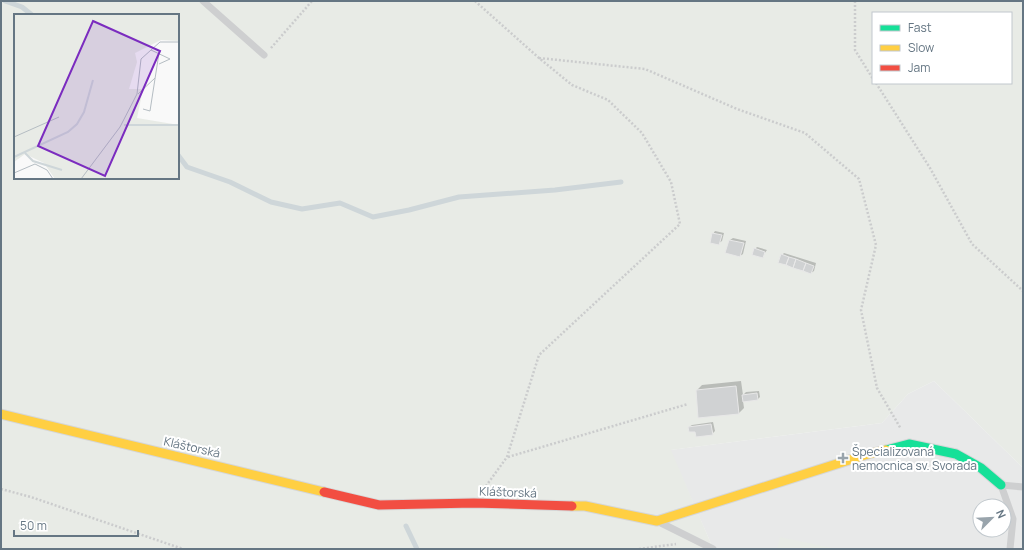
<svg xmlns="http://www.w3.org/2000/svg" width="1024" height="550" font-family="Manrope,sans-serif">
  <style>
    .built { fill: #e8e9e9; fill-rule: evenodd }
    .green { fill: #e8ebe6; fill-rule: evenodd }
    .shadow { fill: #0003 }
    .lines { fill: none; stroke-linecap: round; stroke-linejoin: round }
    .stream { stroke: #ced6d9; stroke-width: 5 }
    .building { fill: #d0d2d3; stroke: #e8e8e8 }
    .fast-casing { stroke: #d5d6d7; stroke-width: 11 }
    .slow-casing { stroke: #d5d6d7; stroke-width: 11 }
    .jam-casing { stroke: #d5d6d7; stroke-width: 11 }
    .path { stroke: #cbcccd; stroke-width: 2.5; stroke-dasharray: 2 2; stroke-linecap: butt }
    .lane { stroke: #cecfd0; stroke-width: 7 }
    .fast { stroke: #16e098; stroke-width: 9 }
    .slow { stroke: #ffcf43; stroke-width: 9 }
    .jam { stroke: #f24e42; stroke-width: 9 }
    .poi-dot { fill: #99a4ac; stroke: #fff; stroke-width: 1.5 }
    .labels { text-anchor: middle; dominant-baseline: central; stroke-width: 4; stroke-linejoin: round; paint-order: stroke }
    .street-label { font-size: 12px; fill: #657683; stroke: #fff }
    .poi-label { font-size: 12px; fill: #657683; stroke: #fff; text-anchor: start }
    .inset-river { fill: none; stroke: #ced6d9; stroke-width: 2 }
    .inset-road { fill: none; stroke: #b5bdc3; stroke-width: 1 }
    .view { fill: #7b2cbf; fill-opacity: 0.15; stroke: #7b2cbf; stroke-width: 2 }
    .inset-edge { fill: none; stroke: #657683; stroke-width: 2 }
  </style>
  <rect width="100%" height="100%" fill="#f9f9f9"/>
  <path class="built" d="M 934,381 L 1023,468 L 1023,549 L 699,549 L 712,546 L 670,450 L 882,423 L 908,394 ZM 980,506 L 1004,506 L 1004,530 L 980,530 Z"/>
  <path class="green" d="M 1,1 L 1023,1 L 1023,468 L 934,381 L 908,394 L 882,423 L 671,450 L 712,546 L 699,549 L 1,549 ZM 873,13 L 1011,13 L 1011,83 L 873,83 ZM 15,15 L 178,15 L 178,178 L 15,178 Z
    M 780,537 L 837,549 L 777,549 Z"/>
  <path class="shadow" d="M 715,231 L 724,233 L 722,241 L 719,243 L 713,234 Z
    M 733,238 L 746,241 L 743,254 L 740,256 L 727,252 L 730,240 Z
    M 757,247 L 767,250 L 762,257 L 755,249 Z
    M 784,253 L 816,263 L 814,271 L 811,273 L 782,255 Z
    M 741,381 L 743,395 L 746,392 L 759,391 L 760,397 L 757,400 L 743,401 L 744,408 L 739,413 L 697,390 L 702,385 Z
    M 713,422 L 715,431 L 712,434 L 696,431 L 689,427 L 692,425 Z"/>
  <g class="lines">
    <path class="stream" d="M 5,1 L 22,7 L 32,15
      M 178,155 L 187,167 L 230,182 L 271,202 L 302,209 L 340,203 L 373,217 L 409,210 L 459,197 L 555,190 L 621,182
      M 406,526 L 417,549"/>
  </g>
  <path class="building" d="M 712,233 L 722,235 L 719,245 L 710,243 Z
    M 729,240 L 744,243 L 740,257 L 725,253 Z
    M 754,248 L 765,252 L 763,258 L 752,255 Z
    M 781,254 L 789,257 L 786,265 L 778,263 Z
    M 789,257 L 796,259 L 793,268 L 786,265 Z
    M 796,259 L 806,263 L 803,271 L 793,268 Z
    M 806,263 L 814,266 L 811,274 L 803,271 Z
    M 736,386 L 739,414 L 698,418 L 696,390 Z
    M 757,393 L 758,400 L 743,402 L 742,395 Z
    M 711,424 L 713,435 L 696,437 L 695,432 L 689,432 L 688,427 Z"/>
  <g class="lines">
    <g class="fast-casing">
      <path id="fast" d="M 886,450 L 909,444 L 956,454 L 981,468 L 1001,485"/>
    </g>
    <g class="slow-casing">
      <path id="slow" d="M 1,414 L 324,492
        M 572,506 L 585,506 L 657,521 L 868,454 L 886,450"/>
    </g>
    <g class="jam-casing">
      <path id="jam" d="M 324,492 L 379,505 L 474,503 L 572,506"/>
    </g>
    <path class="path" d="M 475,1 L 539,58 L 572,85 L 608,100 L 642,133 L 671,182 L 680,224 L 539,355 L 507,457 L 486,486
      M 855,1 L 855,50 L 873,79
      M 271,48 L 312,1
      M 539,58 L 645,69 L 737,109 L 805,133 L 859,179 L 876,245 L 861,310 L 877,388 L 901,429
      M 876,83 L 930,168 L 972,244 L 1023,291
      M 508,457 L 688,404
      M 1,489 L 31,497 L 183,549
      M 639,549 L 676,544"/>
    <path class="lane" d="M 203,1 L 264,55
      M 661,523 L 713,549
      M 1010,549 L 1013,519 L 1001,485 L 1023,487"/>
    <use href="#fast" class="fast"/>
    <use href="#slow" class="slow"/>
    <use href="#jam" class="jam"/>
  </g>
  <path class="poi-dot" d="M841 452h4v4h4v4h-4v4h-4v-4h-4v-4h4z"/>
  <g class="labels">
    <g class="street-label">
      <text transform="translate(192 447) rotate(13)">Kláštorská</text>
      <text transform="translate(508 492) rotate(2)">Kláštorská</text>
    </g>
    <g class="poi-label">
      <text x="852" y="451">Špecializovaná<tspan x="852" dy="14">nemocnica sv. Svorada</tspan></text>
    </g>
  </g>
  <g transform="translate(14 14)">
    <rect width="165" height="165" fill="#f9f9f9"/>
    <path d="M 0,0 L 165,0 L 165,27 L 147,26 L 121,39 L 123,48 L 115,75 L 129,75 L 123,104 L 165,111 L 165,165 L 41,165 L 30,149 L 11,140 L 0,148 Z" fill="#e8ebe6"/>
    <path class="inset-river" d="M 110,111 L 165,111M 11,139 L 19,147 L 48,156M 0,143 L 54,118 L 63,110 L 70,98 L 79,66"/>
    <path class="inset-road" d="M 137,36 L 156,45 L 145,50M 137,36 L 146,28 L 165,28M 124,80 L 141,64M 129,95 L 136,97 L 145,39M 0,123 L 45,103M 0,159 L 21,150 L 33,156 L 39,165M 67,165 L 106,113 L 123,80 L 127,45 L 137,36"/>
    <path class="view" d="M 79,7 L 146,37 L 91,162 L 24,132 Z"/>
    <rect width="165" height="165" class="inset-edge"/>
  </g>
  <rect width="1024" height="550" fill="none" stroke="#657683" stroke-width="4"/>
  <rect x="872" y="12" width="140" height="72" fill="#ffffff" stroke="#c1c8cd"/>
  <rect x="880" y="25" width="20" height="6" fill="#16e098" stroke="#c1c8cd"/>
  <text x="908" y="32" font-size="12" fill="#657683">Fast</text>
  <rect x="880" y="45" width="20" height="6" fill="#ffcf43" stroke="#c1c8cd"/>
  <text x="908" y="52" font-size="12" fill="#657683">Slow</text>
  <rect x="880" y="65" width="20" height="6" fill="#f24e42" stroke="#c1c8cd"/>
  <text x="908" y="72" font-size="12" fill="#657683">Jam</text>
  <g transform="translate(992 518) rotate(66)"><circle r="19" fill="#ffffff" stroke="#c1c8cd"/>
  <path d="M0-3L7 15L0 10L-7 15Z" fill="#99a4ac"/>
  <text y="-6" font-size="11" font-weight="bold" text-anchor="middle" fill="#657683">N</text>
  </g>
  <path d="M14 530v6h124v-6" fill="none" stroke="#657683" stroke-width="2"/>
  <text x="20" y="530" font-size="12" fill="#657683" stroke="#ffffff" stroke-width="3" paint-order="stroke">50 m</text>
</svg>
